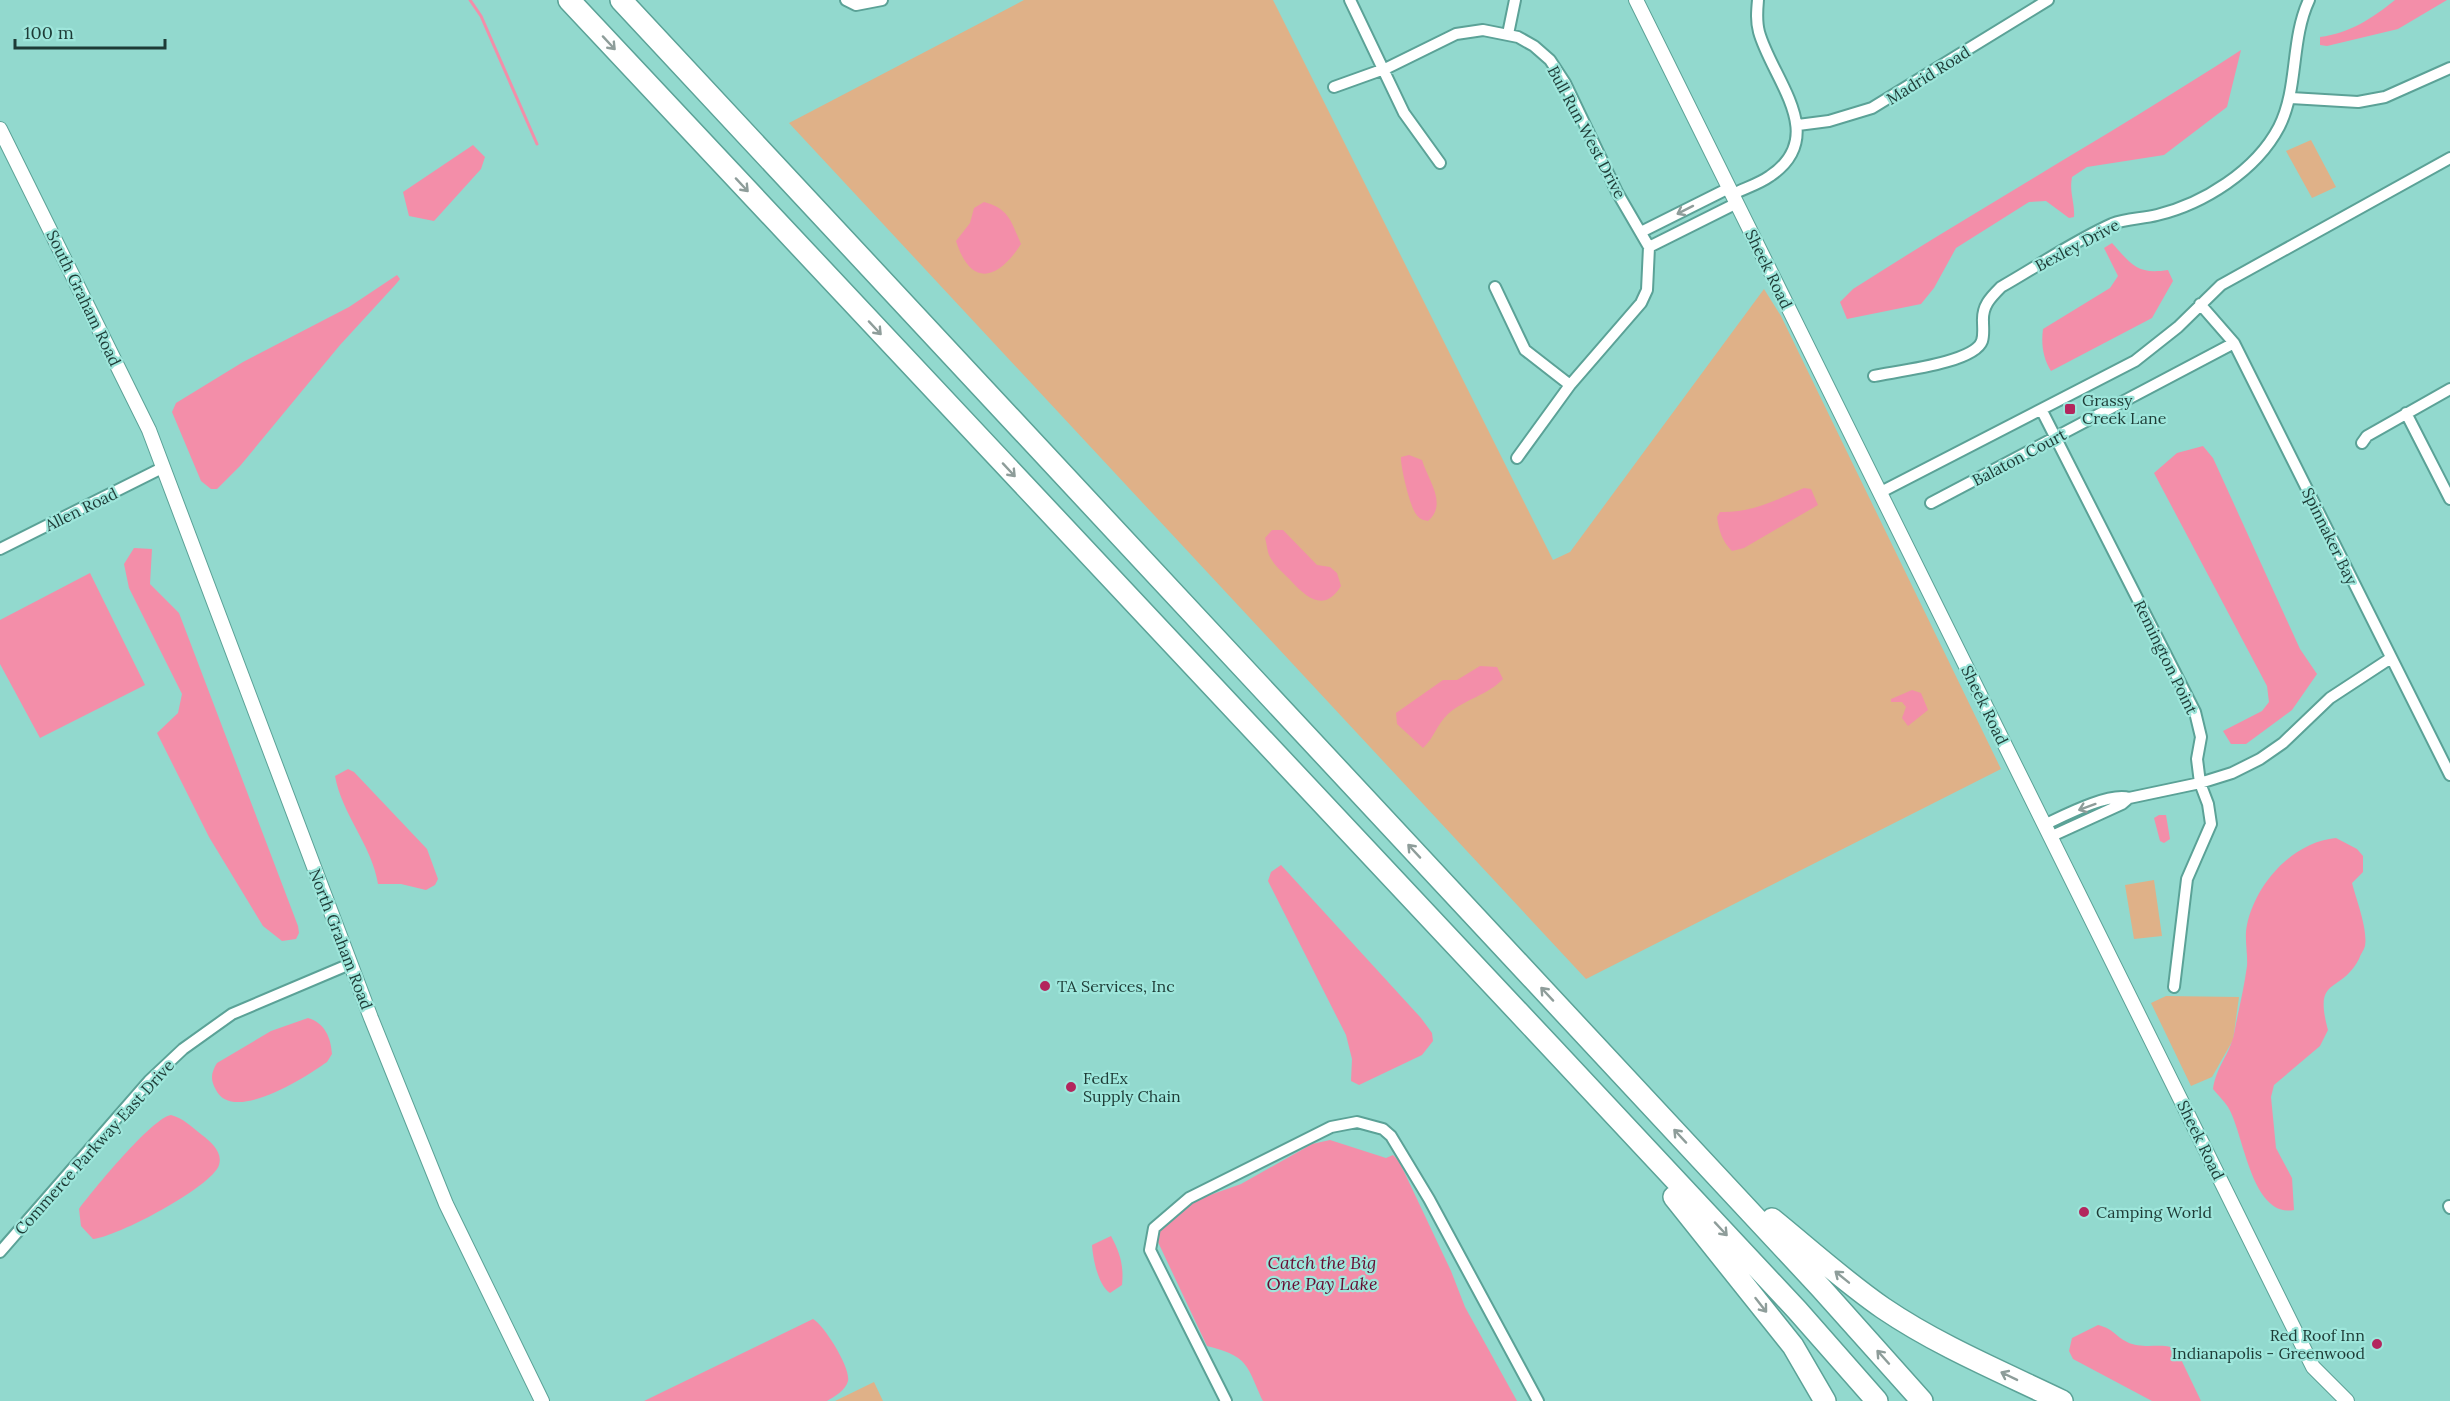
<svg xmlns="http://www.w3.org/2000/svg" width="2450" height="1401" font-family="Lora,serif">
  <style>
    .green { fill: #dfb188 }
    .water { fill: #f38ea9 }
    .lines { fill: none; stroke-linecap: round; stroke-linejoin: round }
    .stream { stroke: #f38ea9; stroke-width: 3 }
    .minor-casing { stroke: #5ba297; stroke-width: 14 }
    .tertiary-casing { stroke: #5ba297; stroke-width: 16 }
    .motorway-casing { stroke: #5ba297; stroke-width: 24 }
    .minor { stroke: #fff; stroke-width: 10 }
    .tertiary { stroke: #fff; stroke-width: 14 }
    .motorway { stroke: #fff; stroke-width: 21 }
    .oneway { stroke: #8e9d9a }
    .poi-dot { fill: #b3265d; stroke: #9ee6db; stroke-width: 2 }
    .labels { text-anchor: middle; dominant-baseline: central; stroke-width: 4.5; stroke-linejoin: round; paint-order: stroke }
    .street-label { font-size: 16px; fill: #1d3b36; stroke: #9ee6db }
    .poi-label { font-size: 16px; fill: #1d3b36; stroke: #9ee6db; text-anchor: start }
    .water-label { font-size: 18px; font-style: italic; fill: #670c31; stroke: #9ee6db }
  </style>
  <rect width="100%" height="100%" fill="#92d9ce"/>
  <path class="green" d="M 1024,0 L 1273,0 L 1553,560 L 1570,552 L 1764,289 L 1781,316 L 2001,769 L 1586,979 L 789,123 Z
    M 2311,140 L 2336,187 L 2312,198 L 2286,151 Z
    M 2154,880 L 2162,936 L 2134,939 L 2125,885 Z
    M 2166,996 L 2239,997 L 2233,1040 L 2212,1077 L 2191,1086 L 2151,1003 Z
    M 874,1382 L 883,1401 L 835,1401 Z"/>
  <path class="water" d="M 2395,0 L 2447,0 L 2398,29 L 2327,46 L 2320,45 L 2320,37 C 2350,33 2371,19 2395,0 Z
    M 2241,50 L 2227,107 L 2164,155 L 2087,167 L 2072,177 C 2069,193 2075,202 2074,217 L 2069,218 L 2046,201 L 2029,202 L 1956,248 L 1934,288 L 1921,304 L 1847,319 L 1840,302 L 1853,289 C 1981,207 2113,133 2241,50 Z
    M 473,145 L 485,157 L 481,169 L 434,221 L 409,216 L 403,192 Z
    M 984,202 C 1010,209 1011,222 1021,244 C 998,280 971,288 956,241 L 970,223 L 974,208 Z
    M 2112,243 C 2131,264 2137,275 2168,270 L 2173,281 L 2152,318 L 2051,371 C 2043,358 2041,344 2043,329 L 2110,288 L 2118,276 L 2104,248 Z
    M 397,275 L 400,279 L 396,284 L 340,345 L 240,466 L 217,489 L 211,489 L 201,481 L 172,412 L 176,403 L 243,362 L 349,307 Z
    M 2203,446 L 2213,458 L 2300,649 L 2317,674 L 2292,710 L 2246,744 L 2231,744 L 2223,731 L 2262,711 L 2269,702 L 2267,686 L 2154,473 L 2177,453 Z
    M 1409,455 L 1422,460 C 1428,480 1448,504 1428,521 C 1423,520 1419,519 1416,514 C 1410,507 1400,465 1401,457 Z
    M 1804,488 L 1811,489 L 1818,505 L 1744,548 L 1732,551 C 1722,541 1719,531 1717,517 L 1720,512 C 1751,513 1776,500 1804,488 Z
    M 1272,530 L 1283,530 L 1317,565 L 1330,567 L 1337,573 L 1341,586 C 1325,612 1308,599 1292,582 C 1285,574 1275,567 1270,557 C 1267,552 1267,544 1265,538 Z
    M 134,548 L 152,549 L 150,584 L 179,613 L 298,926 L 299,933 L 296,939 L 282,941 L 263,926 L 209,837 L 157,733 L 178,713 L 182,694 L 129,588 L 124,564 Z
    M 90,573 L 145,685 L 40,738 L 0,664 L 0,620 Z
    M 1480,666 L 1497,667 L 1503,679 C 1488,695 1465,699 1448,714 C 1437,724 1434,738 1423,748 L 1397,724 L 1396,713 L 1443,680 L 1457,680 Z
    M 1912,690 L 1921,693 L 1928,710 L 1908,726 L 1902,718 L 1906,707 L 1902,702 L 1891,702 L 1891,699 Z
    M 348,769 L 354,772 L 427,849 L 438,879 L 435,885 L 426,890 L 401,884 L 378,884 C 372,845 342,815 335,776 Z
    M 2159,815 L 2166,815 L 2170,839 L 2164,843 L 2160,841 L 2154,818 Z
    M 2336,838 L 2357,849 L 2363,856 L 2363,872 L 2352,883 C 2356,899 2368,929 2365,946 C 2364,950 2360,955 2359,959 C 2340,995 2313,975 2328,1030 L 2320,1046 L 2274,1085 L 2271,1097 L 2276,1148 L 2292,1178 L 2294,1210 C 2251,1218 2244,1133 2228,1107 C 2224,1101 2218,1095 2213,1089 C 2216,1067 2230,1054 2234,1034 C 2238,1012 2244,989 2247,966 C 2248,953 2244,938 2247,925 C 2256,883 2293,842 2336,838 Z
    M 1281,865 L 1421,1018 L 1432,1033 L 1433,1041 L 1422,1055 L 1359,1085 L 1351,1081 L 1352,1059 L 1346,1035 L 1268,881 L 1271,872 Z
    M 308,1018 C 325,1023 331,1038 332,1054 L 327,1062 C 306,1077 233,1124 216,1090 C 210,1079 211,1073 217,1063 L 271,1031 Z
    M 171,1115 C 183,1118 192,1127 202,1135 C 211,1142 223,1152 219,1165 C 212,1187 117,1237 93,1239 L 81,1226 L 79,1209 C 93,1190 152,1118 171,1115 Z
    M 1330,1140 L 1386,1158 L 1393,1155 L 1399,1161 L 1451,1271 L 1465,1307 L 1517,1401 L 1263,1401 C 1246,1365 1250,1357 1207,1346 L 1157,1240 L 1157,1231 L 1196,1200 L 1241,1184 L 1312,1144 Z
    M 1111,1236 C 1120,1253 1124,1265 1122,1285 L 1110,1293 C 1098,1285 1093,1259 1092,1245 Z
    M 813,1319 C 824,1325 851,1368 848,1381 C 846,1390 834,1397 827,1401 L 644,1401 Z
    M 2098,1325 C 2114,1329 2115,1336 2127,1342 C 2143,1350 2162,1342 2176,1349 L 2201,1401 L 2152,1401 L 2073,1359 L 2069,1351 L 2072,1338 Z"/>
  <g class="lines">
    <path class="stream" d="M 470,0 L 481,16 L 537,144"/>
    <g class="minor-casing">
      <path id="minor" d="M 846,0 L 856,5 L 882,0
        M 1350,0 L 1404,113 L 1440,163
        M 1508,34 L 1515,0
        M 1334,87 L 1387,68 L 1456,34 L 1483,30 L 1518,37 L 1534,46 L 1550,60 L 1565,83 L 1617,192 L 1649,247 L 1647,290 L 1641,303 L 1570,385 L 1517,458
        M 2291,98 L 2358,102 L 2385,97 L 2450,68
        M 1798,125 L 1829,121 L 1872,108 L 2048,0
        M 1733,194 C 1745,188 1759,184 1770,176 C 1830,136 1772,79 1759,32 C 1756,21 1757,11 1758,0
        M 1641,232 L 1729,188
        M 1649,247 L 1737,203
        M 1495,287 L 1525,350 L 1570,385
        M 2200,304 L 2234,343 L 2450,775
        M 1874,376 C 1897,371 1974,363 1982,341 C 1984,335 1983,328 1983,322 C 1982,306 1990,298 2001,287 C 2038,266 2074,241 2112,224 C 2127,218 2142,219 2157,215 C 2203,204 2256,171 2279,127 C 2299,87 2290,41 2309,0
        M 2042,411 L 2195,712 L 2201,737 L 2197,759 L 2200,783 L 2208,804 L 2211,824 L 2187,879 L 2174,987
        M 2406,413 L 2450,499
        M 2362,443 L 2367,436 L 2450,389
        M 1881,492 L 2135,361 L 2178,327 L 2221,285 L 2450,158
        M 1931,503 L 2234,343
        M 0,549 L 162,468
        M 2046,824 C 2065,815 2110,792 2129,798 L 2200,783 L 2232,773 L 2260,759 L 2283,743 L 2330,698 L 2391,658
        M 2052,836 L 2122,804 L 2129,798
        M 2449,1206 L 2450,1208
        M 0,1252 L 149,1081 L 183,1049 L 232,1014 L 350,964
        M 1226,1401 L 1150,1250 L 1154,1228 L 1189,1198 L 1331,1127 L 1357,1122 L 1383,1129 L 1391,1136 L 1429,1199 L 1538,1401"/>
    </g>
    <g class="tertiary-casing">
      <path id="tertiary" d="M 1636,0 L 2313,1367 L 2347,1401
        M 0,129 L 149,430 L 371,1018 L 446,1204 L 542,1401"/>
    </g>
    <g class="motorway-casing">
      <path id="motorway" d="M 569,0 L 1552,1048 L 1797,1310 L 1877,1401
        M 621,0 L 1821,1288 L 1922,1401
        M 1674,1197 L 1793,1346 L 1825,1401
        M 1772,1219 C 1809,1249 1844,1281 1883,1308 C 1939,1346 2002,1372 2062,1401"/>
    </g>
    <use href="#minor" class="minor"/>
    <use href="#tertiary" class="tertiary"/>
    <use href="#motorway" class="motorway"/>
  </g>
  <defs><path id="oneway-shaft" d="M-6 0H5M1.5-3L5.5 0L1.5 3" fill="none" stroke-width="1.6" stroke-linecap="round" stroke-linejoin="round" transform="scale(1.5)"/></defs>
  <g class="oneway">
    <use href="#oneway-shaft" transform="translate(609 43) rotate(47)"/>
    <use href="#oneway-shaft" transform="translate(742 185) rotate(47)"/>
    <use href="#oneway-shaft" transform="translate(1685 210) rotate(153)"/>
    <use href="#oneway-shaft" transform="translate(875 328) rotate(47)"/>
    <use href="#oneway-shaft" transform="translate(1009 470) rotate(47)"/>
    <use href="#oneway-shaft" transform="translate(2087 807) rotate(160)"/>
    <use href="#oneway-shaft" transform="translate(1414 851) rotate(-133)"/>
    <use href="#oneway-shaft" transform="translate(1547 994) rotate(-133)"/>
    <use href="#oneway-shaft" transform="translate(1680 1136) rotate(-133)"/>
    <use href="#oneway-shaft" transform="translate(1721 1229) rotate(47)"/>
    <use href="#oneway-shaft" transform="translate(1842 1277) rotate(-141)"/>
    <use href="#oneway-shaft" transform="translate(1761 1305) rotate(52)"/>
    <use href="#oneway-shaft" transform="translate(1883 1357) rotate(-132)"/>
    <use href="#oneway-shaft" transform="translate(2009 1376) rotate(-154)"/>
  </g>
  <g class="poi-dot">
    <rect x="2064" y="403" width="12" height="12" rx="3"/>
    <circle cx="1045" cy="986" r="6"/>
    <circle cx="1071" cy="1087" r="6"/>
    <circle cx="2084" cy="1212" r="6"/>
    <circle cx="2377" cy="1344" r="6"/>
  </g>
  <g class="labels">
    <g class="street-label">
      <text transform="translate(1928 75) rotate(-32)">Madrid Road</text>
      <text transform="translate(1587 132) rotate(62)">Bull Run West Drive</text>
      <text transform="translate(2077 245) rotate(-28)">Bexley Drive</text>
      <text transform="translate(1769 269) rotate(64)">Sheek Road</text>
      <text transform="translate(84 298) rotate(64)">South Graham Road</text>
      <text transform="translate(2019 457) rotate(-28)">Balaton Court</text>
      <text transform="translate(81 509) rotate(-26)">Allen Road</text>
      <text transform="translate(2330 536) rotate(64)">Spinnaker Bay</text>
      <text transform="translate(2166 657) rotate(64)">Remington Point</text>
      <text transform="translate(1985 705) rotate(64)">Sheek Road</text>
      <text transform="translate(341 939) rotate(69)">North Graham Road</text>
      <text transform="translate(2201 1140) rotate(64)">Sheek Road</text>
      <text transform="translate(94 1147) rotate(-48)">Commerce Parkway East Drive</text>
    </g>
    <g class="poi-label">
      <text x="2082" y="400">Grassy<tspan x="2082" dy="18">Creek Lane</tspan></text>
      <text x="1057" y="986">TA Services, Inc</text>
      <text x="1083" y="1078">FedEx<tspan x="1083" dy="18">Supply Chain</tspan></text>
      <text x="2096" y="1212">Camping World</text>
      <text x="2365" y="1335" text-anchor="end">Red Roof Inn<tspan x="2365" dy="18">Indianapolis - Greenwood</tspan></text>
    </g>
    <g class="water-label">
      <text x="1322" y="1262">Catch the Big<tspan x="1322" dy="21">One Pay Lake</tspan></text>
    </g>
  </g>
  <path d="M15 39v9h150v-9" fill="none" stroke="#1d3b36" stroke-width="3"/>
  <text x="24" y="39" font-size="18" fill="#1d3b36" stroke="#9ee6db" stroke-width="4.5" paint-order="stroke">100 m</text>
</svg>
